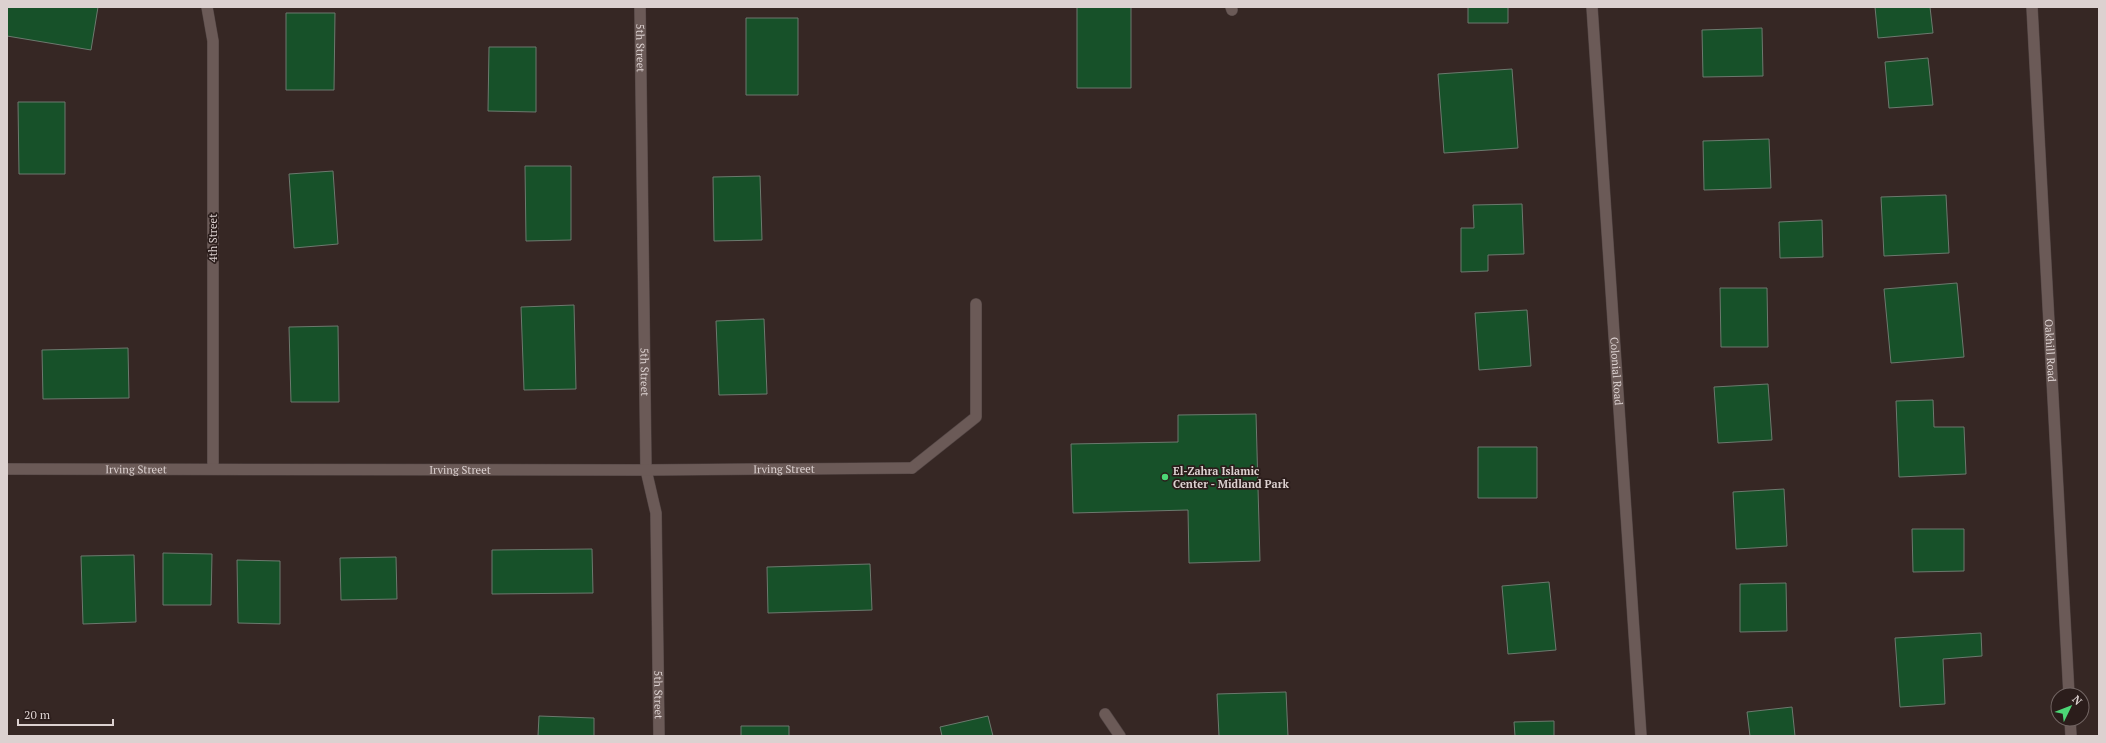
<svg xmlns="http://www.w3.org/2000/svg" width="2106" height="743" font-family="'PT Serif',serif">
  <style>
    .building { fill: #175129; stroke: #6c796e }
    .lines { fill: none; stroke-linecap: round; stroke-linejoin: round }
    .service-casing { stroke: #524544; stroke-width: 12 }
    .minor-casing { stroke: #524544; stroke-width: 12 }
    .service { stroke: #6b5a57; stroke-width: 11 }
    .minor { stroke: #6b5a57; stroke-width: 11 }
    .poi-dot { fill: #4cd676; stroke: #2b1d1b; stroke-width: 1.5 }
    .labels { text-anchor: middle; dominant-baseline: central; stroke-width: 3.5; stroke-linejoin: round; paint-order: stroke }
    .street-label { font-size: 11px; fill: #dcd1d0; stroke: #2b1d1b }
    .poi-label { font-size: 11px; font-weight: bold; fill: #dcd1d0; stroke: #2b1d1b; text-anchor: start }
  </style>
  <rect width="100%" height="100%" fill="#362724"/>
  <path class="building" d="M 7,7 L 98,7 L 91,50 L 7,36 Z
    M 1077,7 L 1131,7 L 1131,88 L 1077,88 Z
    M 1468,7 L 1508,7 L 1508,23 L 1468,23 Z
    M 1875,7 L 1930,7 L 1933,33 L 1878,38 Z
    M 286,13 L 335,13 L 334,90 L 286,90 Z
    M 746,18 L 798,18 L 798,95 L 746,95 Z
    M 1762,28 L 1763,76 L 1703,77 L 1702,30 Z
    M 489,47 L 536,47 L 536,112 L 488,111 Z
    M 1928,58 L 1933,105 L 1889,108 L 1885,62 Z
    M 1512,69 L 1518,148 L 1444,153 L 1438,74 Z
    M 18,102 L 65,102 L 65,174 L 19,174 Z
    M 1769,139 L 1771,188 L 1704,190 L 1703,141 Z
    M 525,166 L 571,166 L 571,240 L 526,241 Z
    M 333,171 L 338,244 L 294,248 L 289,174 Z
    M 760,176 L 762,240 L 714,241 L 713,177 Z
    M 1946,195 L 1949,253 L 1884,256 L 1881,197 Z
    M 1522,204 L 1524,254 L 1488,255 L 1488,271 L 1461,272 L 1461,228 L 1474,228 L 1473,205 Z
    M 1822,220 L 1823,257 L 1780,258 L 1779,222 Z
    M 1957,283 L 1964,357 L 1891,363 L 1884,289 Z
    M 1720,288 L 1767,288 L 1768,347 L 1721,347 Z
    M 574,305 L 576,389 L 524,390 L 521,307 Z
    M 1527,310 L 1531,366 L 1479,370 L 1475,313 Z
    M 764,319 L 767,394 L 719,395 L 716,321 Z
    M 338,326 L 339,402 L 291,402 L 289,327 Z
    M 128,348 L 129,398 L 43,399 L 42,350 Z
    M 1768,384 L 1772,440 L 1718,443 L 1714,387 Z
    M 1933,400 L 1934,427 L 1964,427 L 1966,474 L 1899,477 L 1896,401 Z
    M 1256,414 L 1260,561 L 1189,563 L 1188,510 L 1073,513 L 1071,444 L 1178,442 L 1178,415 Z
    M 1478,447 L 1537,447 L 1537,498 L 1478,498 Z
    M 1784,489 L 1787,546 L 1736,549 L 1733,492 Z
    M 1912,529 L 1964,529 L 1964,571 L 1913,572 Z
    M 592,549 L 593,593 L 492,594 L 492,550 Z
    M 163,553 L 212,554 L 211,605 L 163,605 Z
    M 134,555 L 136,622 L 83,624 L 81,556 Z
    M 396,557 L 397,599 L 341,600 L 340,558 Z
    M 237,560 L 280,561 L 280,624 L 238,623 Z
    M 870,564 L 872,610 L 768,613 L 767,567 Z
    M 1549,582 L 1556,650 L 1508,654 L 1502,586 Z
    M 1786,583 L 1787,631 L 1740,632 L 1740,584 Z
    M 1981,633 L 1982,656 L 1943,659 L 1945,704 L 1900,707 L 1895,638 Z
    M 1286,692 L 1288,736 L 1219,736 L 1217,694 Z
    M 1792,707 L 1795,736 L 1750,736 L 1747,712 Z
    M 539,716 L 594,718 L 594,736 L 538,736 Z
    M 988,716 L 993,736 L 942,736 L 940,727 Z
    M 1554,721 L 1554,736 L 1515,736 L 1514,722 Z
    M 741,726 L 789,726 L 789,736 L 741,736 Z"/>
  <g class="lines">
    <g class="service-casing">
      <path id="service" d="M 912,468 L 976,417 L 976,304"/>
    </g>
    <g class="minor-casing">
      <g id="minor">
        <path d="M 207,7 L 213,41 L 213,469"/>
        <path id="s1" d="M 640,7 L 646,470 L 656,513 L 659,736"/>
        <path d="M 1231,7 L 1232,10"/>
        <path id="s2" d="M 1592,7 L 1641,736"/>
        <path id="s3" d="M 2032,7 L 2069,695"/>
        <path id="s4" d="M 7,469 L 646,470 L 912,468"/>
        <path d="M 1105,714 L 1120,736"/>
        <path d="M 2070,719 L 2071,736"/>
      </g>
    </g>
    <use href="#service" class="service"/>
    <use href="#minor" class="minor"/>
  </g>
  <circle class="poi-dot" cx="1165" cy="477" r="4"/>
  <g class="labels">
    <g class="street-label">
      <text stroke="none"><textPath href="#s1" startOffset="41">5th Street</textPath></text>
      <text transform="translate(213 238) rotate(-90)">4th Street</text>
      <text stroke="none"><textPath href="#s3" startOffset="344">Oakhill Road</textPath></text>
      <text stroke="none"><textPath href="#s1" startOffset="365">5th Street</textPath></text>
      <text stroke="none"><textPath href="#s2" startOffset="365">Colonial Road</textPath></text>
      <text stroke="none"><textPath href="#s4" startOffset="129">Irving Street</textPath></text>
      <text stroke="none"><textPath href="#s4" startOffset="777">Irving Street</textPath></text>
      <text stroke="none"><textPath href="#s4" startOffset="453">Irving Street</textPath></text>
      <text stroke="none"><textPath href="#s1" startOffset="689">5th Street</textPath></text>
    </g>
    <g class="poi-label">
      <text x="1173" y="471">El-Zahra Islamic<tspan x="1173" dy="13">Center - Midland Park</tspan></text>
    </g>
  </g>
  <rect width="2106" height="743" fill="none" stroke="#dcd1d0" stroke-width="16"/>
  <g transform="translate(2070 707) rotate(47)"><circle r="19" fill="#2b1d1b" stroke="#726563"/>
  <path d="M0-3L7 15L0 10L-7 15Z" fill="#4cd676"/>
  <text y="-6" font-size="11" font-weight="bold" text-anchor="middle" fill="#dcd1d0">N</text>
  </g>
  <path d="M18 719v6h95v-6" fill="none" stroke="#dcd1d0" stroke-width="2"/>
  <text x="24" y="719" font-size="12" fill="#dcd1d0" stroke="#2b1d1b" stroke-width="3" paint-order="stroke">20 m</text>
</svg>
